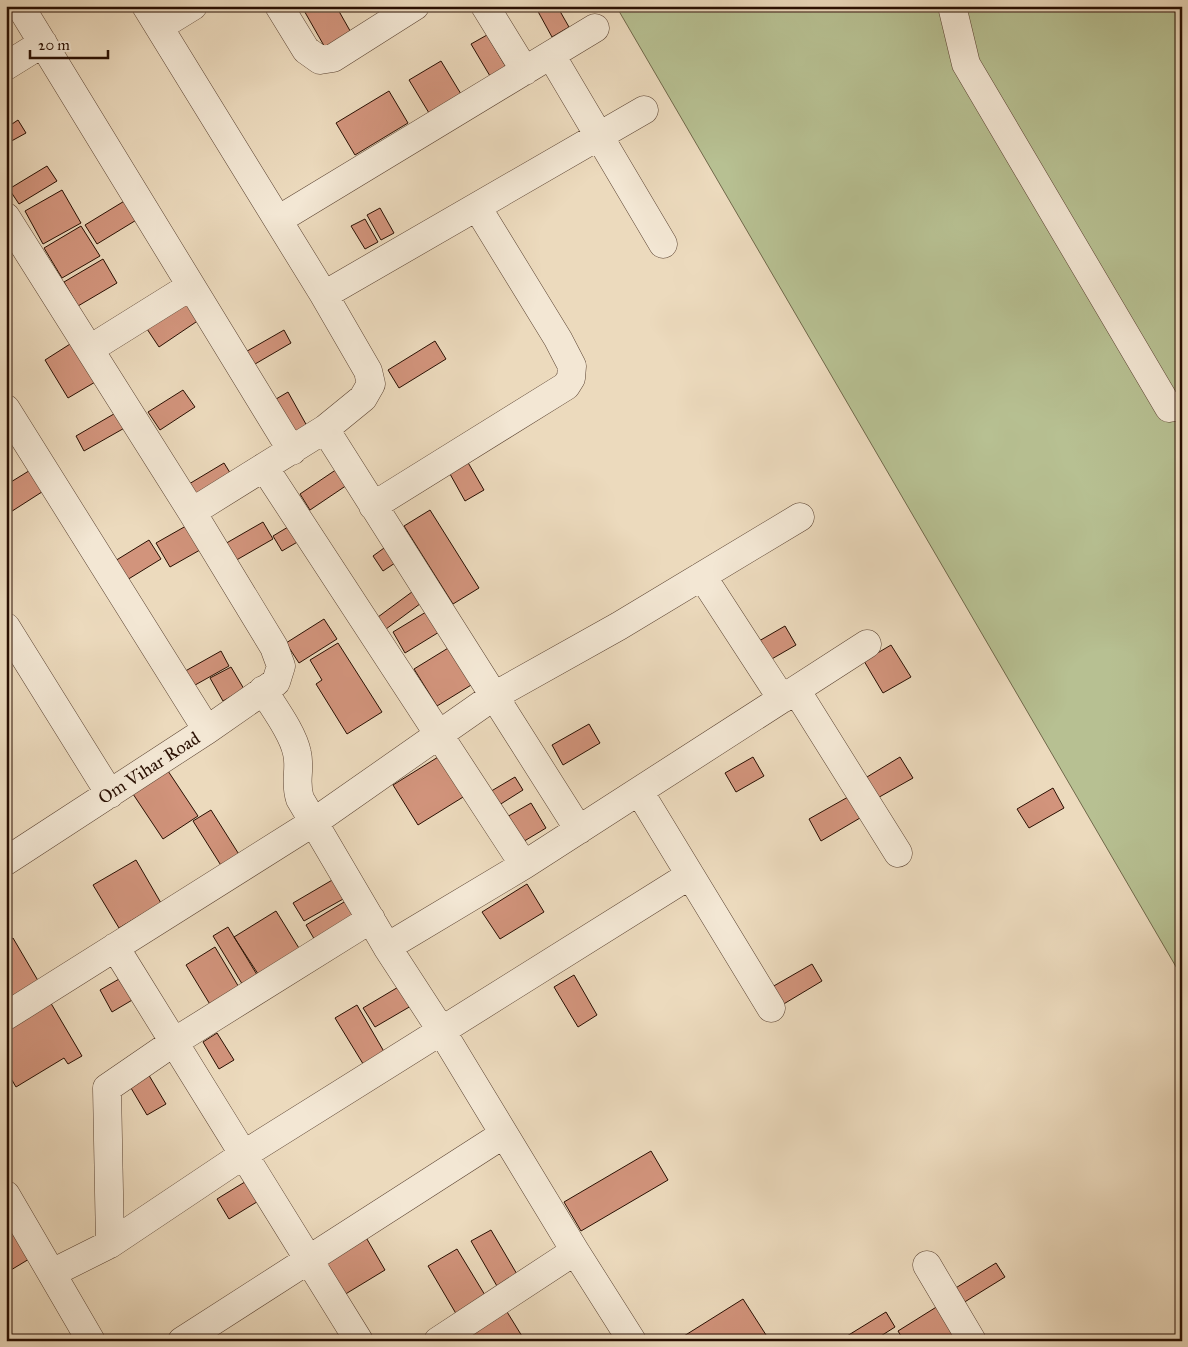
<svg xmlns="http://www.w3.org/2000/svg" width="1188" height="1347" font-family="'IM FELL Great Primer',serif">
  <style>
    .green { fill: #b7c092; stroke: #70684a }
    .building { fill: #d2947c; stroke: #290f02 }
    .lines { fill: none; stroke-linecap: round; stroke-linejoin: round }
    .minor-casing { stroke: #5a4231; stroke-width: 29 }
    .minor { stroke: #f3e7d4; stroke-width: 28 }
    .labels { text-anchor: middle; dominant-baseline: central; stroke-width: 5; stroke-linejoin: round; paint-order: stroke }
    .street-label { font-size: 18px; fill: #290f02; stroke: #f3e7d4 }
  </style>
  <rect width="100%" height="100%" fill="#ecdabd"/>
  <filter id="stains"><feTurbulence type="fractalNoise" baseFrequency=".004" numOctaves="4"/><feColorMatrix values="0 0 0 0 .2 0 0 0 0 .09 0 0 0 0 .02 0 0 0 .5 -.17"/></filter>
  <radialGradient id="worn" r=".72"><stop offset=".6" stop-color="#630" stop-opacity="0"/><stop offset="1" stop-color="#630" stop-opacity=".3"/></radialGradient>
  <path class="green" d="M 616,6 L 1182,6 L 1182,977 Z"/>
  <path class="building" d="M 304,6 L 336,6 L 353,36 L 327,51 L 302,7 Z
    M 535,6 L 557,6 L 569,27 L 552,37 Z
    M 487,35 L 506,67 L 490,76 L 471,44 Z
    M 441,61 L 461,94 L 429,113 L 409,80 Z
    M 389,91 L 408,123 L 355,155 L 336,123 Z
    M 18,120 L 26,133 L 6,144 L 6,128 Z
    M 47,166 L 57,181 L 19,204 L 9,189 Z
    M 62,190 L 81,223 L 43,244 L 25,211 Z
    M 126,200 L 138,219 L 97,244 L 85,225 Z
    M 380,208 L 394,233 L 381,240 L 367,215 Z
    M 365,219 L 378,242 L 365,249 L 351,226 Z
    M 81,226 L 100,256 L 62,278 L 44,248 Z
    M 103,259 L 117,283 L 78,306 L 64,282 Z
    M 187,303 L 199,320 L 159,347 L 147,329 Z
    M 284,330 L 291,343 L 250,367 L 242,354 Z
    M 78,339 L 102,378 L 68,398 L 45,360 Z
    M 435,341 L 446,359 L 399,388 L 388,370 Z
    M 183,390 L 195,407 L 160,430 L 148,412 Z
    M 288,392 L 307,426 L 290,435 L 271,402 Z
    M 119,411 L 128,426 L 84,451 L 76,436 Z
    M 463,454 L 484,490 L 465,501 L 445,465 Z
    M 224,463 L 232,476 L 196,497 L 189,484 Z
    M 343,465 L 353,481 L 310,510 L 300,494 Z
    M 32,469 L 45,490 L 6,515 L 6,485 Z
    M 430,510 L 479,588 L 453,604 L 404,526 Z
    M 298,521 L 306,537 L 282,551 L 273,536 Z
    M 193,522 L 207,546 L 170,567 L 156,543 Z
    M 263,522 L 273,539 L 233,562 L 223,545 Z
    M 149,540 L 161,559 L 122,583 L 110,564 Z
    M 391,543 L 401,559 L 383,571 L 373,556 Z
    M 420,586 L 428,598 L 386,629 L 378,617 Z
    M 431,609 L 444,629 L 405,653 L 393,632 Z
    M 324,619 L 337,639 L 299,663 L 286,643 Z
    M 785,626 L 796,645 L 770,660 L 759,641 Z
    M 458,642 L 481,679 L 437,706 L 414,669 Z
    M 338,643 L 382,712 L 347,734 L 316,684 L 322,680 L 310,660 Z
    M 891,645 L 911,677 L 883,693 L 864,661 Z
    M 221,651 L 229,666 L 188,689 L 180,674 Z
    M 231,667 L 244,689 L 223,701 L 210,678 Z
    M 589,724 L 600,743 L 563,765 L 552,745 Z
    M 443,754 L 468,794 L 418,825 L 393,785 Z
    M 753,757 L 764,776 L 736,792 L 725,773 Z
    M 900,757 L 913,778 L 874,800 L 862,780 Z
    M 164,765 L 198,816 L 163,839 L 129,788 Z
    M 515,777 L 523,790 L 496,807 L 488,793 Z
    M 1053,788 L 1064,808 L 1029,828 L 1017,809 Z
    M 848,797 L 860,818 L 821,841 L 809,819 Z
    M 531,803 L 546,828 L 521,843 L 505,818 Z
    M 211,810 L 240,856 L 222,867 L 193,821 Z
    M 136,860 L 161,903 L 119,928 L 93,885 Z
    M 334,879 L 345,898 L 304,921 L 293,903 Z
    M 527,884 L 544,912 L 500,939 L 482,912 Z
    M 349,899 L 359,917 L 316,942 L 306,925 Z
    M 276,911 L 302,953 L 262,980 L 234,937 Z
    M 228,927 L 259,978 L 244,987 L 213,936 Z
    M 13,938 L 40,984 L 9,1003 L 6,998 L 6,942 Z
    M 215,947 L 240,989 L 211,1006 L 186,965 Z
    M 812,964 L 822,981 L 782,1005 L 772,987 Z
    M 126,975 L 139,996 L 112,1012 L 100,990 Z
    M 574,975 L 597,1015 L 578,1027 L 554,987 Z
    M 400,986 L 411,1006 L 375,1027 L 363,1008 Z
    M 49,1000 L 82,1056 L 68,1064 L 64,1058 L 16,1087 L 6,1070 L 6,1026 Z
    M 357,1005 L 386,1055 L 365,1067 L 335,1018 Z
    M 217,1033 L 234,1060 L 219,1069 L 203,1042 Z
    M 144,1067 L 166,1104 L 147,1115 L 125,1078 Z
    M 651,1151 L 668,1180 L 581,1231 L 564,1202 Z
    M 253,1177 L 265,1197 L 229,1219 L 217,1199 Z
    M 24,1228 L 39,1253 L 6,1273 L 6,1238 Z
    M 491,1230 L 521,1281 L 501,1293 L 471,1241 Z
    M 364,1234 L 385,1270 L 339,1298 L 317,1262 Z
    M 457,1249 L 488,1300 L 458,1317 L 428,1266 Z
    M 996,1263 L 1005,1277 L 963,1303 L 954,1289 Z
    M 743,1299 L 768,1338 L 764,1341 L 676,1341 Z
    M 938,1306 L 960,1341 L 904,1341 L 898,1331 Z
    M 504,1307 L 525,1341 L 477,1341 L 470,1329 Z
    M 886,1312 L 895,1327 L 873,1341 L 850,1341 L 847,1336 Z"/>
  <g class="lines">
    <g class="minor-casing">
      <path id="minor" d="M 20,6 L 292,451
        M 146,6 L 324,295 L 368,371 L 371,384 L 363,398 L 325,429 L 192,512
        M 279,6 L 306,50 L 320,60 L 333,58 L 415,6
        M 485,6 L 525,71
        M 952,6 L 966,64 L 1169,408 L 1182,406
        M 159,27 L 193,6
        M 551,55 L 663,244
        M 6,66 L 43,43
        M 6,217 L 192,512 L 274,647 L 281,666 L 276,682 L 207,730 L 6,861
        M 278,220 L 595,28
        M 324,295 L 644,110
        M 90,349 L 191,286
        M 6,409 L 207,730
        M 325,429 L 579,830
        M 264,467 L 524,865
        M 373,506 L 566,386 L 571,378 L 572,366 L 558,339 L 477,207
        M 702,576 L 782,699
        M 6,627 L 110,794
        M 263,690 C 274,708 293,733 297,753 C 301,770 294,781 300,799 L 387,947 L 441,1030 L 575,1251 L 632,1341
        M 796,690 L 898,853
        M 639,791 L 771,1008
        M 115,947 L 359,1341
        M 387,947 L 524,865 L 867,644
        M 6,1016 L 314,822 L 494,696 L 619,626 L 800,517
        M 6,1195 L 91,1341
        M 110,1244 L 107,1088 L 174,1042 L 371,919
        M 927,1265 L 972,1341
        M 52,1273 L 110,1244 L 243,1155 L 690,875
        M 182,1341 L 504,1134
        M 438,1341 L 575,1251"/>
    </g>
    <use href="#minor" class="minor"/>
  </g>
  <g class="labels">
    <g class="street-label">
      <text transform="translate(149 768) rotate(-33)">Om Vihar Road</text>
    </g>
  </g>
  <rect width="1188" height="1347" fill="none" stroke="#ecdabd" stroke-width="25"/>
  <rect x="8" y="8" width="1173" height="1332" fill="none" stroke="#290f02" stroke-width="2.5"/>
  <rect x="12" y="12" width="1163" height="1322" fill="none" stroke="#290f02"/>
  <path d="M30 50v8h78v-8" fill="none" stroke="#290f02" stroke-width="2.5"/>
  <text x="38" y="50" font-size="15" fill="#290f02" stroke="#f3e7d4" stroke-width="4" paint-order="stroke">20 m</text>
  <rect width="100%" height="100%" filter="url(#stains)"/>
  <rect width="100%" height="100%" fill="url(#worn)"/>
</svg>
